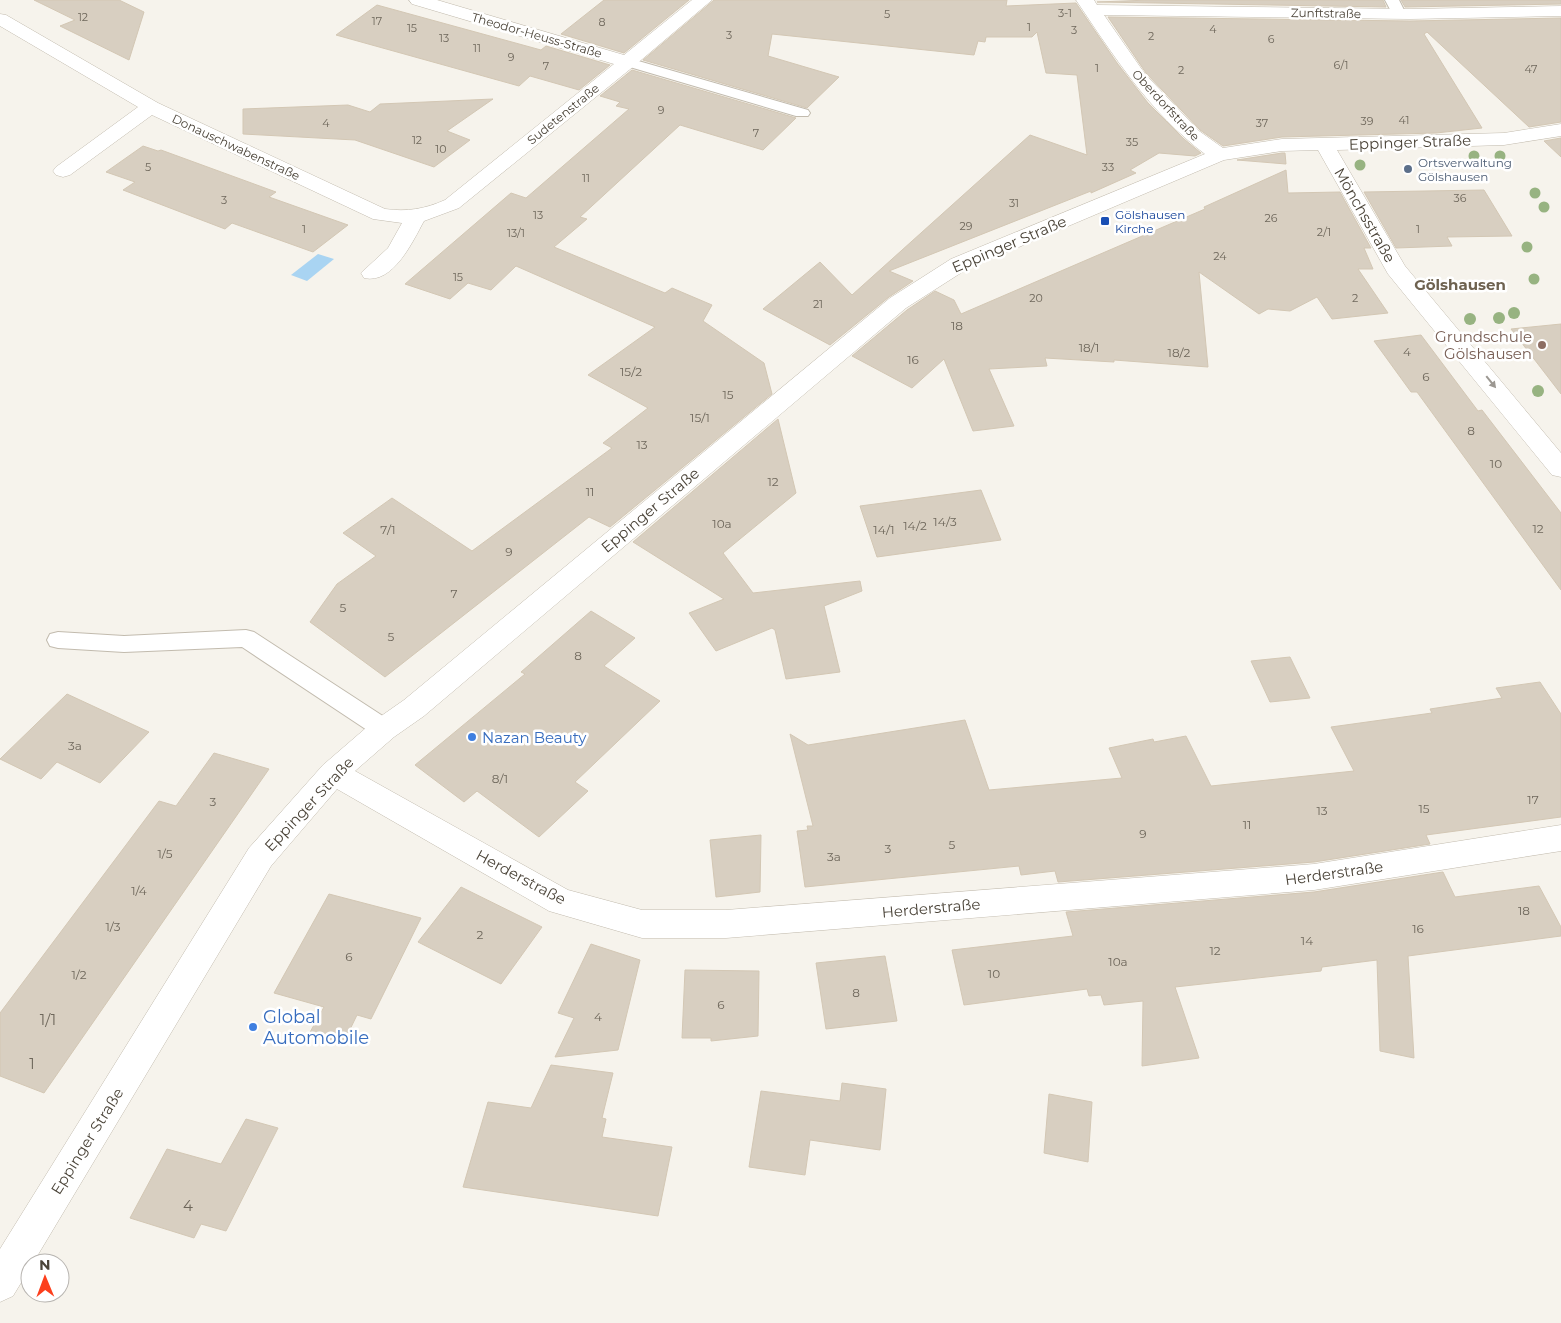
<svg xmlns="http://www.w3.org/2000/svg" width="1561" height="1323" font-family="Montserrat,sans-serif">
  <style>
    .water { fill: #a9d4f2 }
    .building { fill: #d8cfc1; stroke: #d3c7b4 }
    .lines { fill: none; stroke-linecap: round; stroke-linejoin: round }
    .service-casing { stroke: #c2bbae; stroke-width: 2 }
    .minor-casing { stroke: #c2bbae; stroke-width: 1 }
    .service { fill: #fff; fill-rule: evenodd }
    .minor { fill: #fff; fill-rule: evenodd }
    .tree { fill: #97b381 }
    .oneway { fill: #9c9892 }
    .service-dot { fill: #5c6f8a; stroke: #fff; stroke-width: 2 }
    .transit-dot { fill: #1a4fb4; stroke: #fff; stroke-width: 2 }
    .education-dot { fill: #8d6e63; stroke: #fff; stroke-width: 2 }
    .shop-dot { fill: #3f7fe0; stroke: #fff; stroke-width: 2 }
    .labels { text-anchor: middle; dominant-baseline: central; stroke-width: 5; stroke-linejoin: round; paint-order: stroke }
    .far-number-label { font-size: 11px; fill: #6e675b }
    .far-street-label { font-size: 12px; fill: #4b4439; stroke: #fff }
    .far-service-label { font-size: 12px; fill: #4e5e75; stroke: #fff; text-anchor: start }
    .far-transit-label { font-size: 12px; fill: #164399; stroke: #fff; text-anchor: start }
    .number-label { font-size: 12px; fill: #6e675b }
    .street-label { font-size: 15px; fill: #4b4439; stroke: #fff }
    .far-quarter-label { font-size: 15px; font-weight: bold; fill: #6e6250; stroke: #fff }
    .education-label { font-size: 15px; fill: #785e54; stroke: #fff; text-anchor: end }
    .shop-label { font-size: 15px; fill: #366cbe; stroke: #fff; text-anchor: start }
    .near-number-label { font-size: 15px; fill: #6e675b }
    .near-shop-label { font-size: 18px; fill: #366cbe; stroke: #fff; text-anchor: start }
  </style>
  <rect width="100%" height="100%" fill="#f6f3ec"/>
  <path class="water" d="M 318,254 L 334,259 L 307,281 L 291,275 Z"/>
  <path class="building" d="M 34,0 L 119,0 L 144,12 L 129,60 L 60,26 L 75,20 Z
    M 604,0 L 689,0 L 624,53 L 561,34 Z
    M 714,0 L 1007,0 L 1006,6 L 1076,3 L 1117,63 L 1148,103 L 1184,139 L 1201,153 L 1195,156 L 1159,153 L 1130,170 L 1136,173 L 1091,193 L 1091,191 L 889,271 L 913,281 L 889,297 L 830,345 L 763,309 L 820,262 L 852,295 L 1030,135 L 1087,155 L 1077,75 L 1046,73 L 1037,32 L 1032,37 L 986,37 L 985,42 L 978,41 L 974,55 L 772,34 L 768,56 L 839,77 L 807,108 L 643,60 Z
    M 1150,0 L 1383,0 L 1386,7 L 1097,2 Z
    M 1401,0 L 1561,0 L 1561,4 L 1405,7 Z
    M 377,5 L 541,50 L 546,46 L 610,65 L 579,90 L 530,76 L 519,86 L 336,35 Z
    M 1108,17 L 1410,21 L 1561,18 L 1561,122 L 1529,127 L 1427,32 L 1424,34 L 1482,128 L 1436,133 L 1282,137 L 1223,146 L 1200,130 L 1146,73 Z
    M 632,70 L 796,118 L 763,150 L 680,125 L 580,217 L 587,219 L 554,247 L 665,293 L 672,288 L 712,305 L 703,321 L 764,363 L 772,394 L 610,527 L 589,517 L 385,677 L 310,622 L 337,584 L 376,556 L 343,533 L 392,498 L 472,551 L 612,448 L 603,443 L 648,408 L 588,375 L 655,327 L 516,266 L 491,290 L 468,283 L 450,299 L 405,284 L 511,193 L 526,198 L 629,109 L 616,106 L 620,102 L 600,96 Z
    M 493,99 L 447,131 L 470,140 L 434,167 L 355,140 L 243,134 L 243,109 L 348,105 L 370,112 L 380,104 Z
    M 1561,138 L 1561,157 L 1544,141 Z
    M 143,146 L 158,151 L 161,150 L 276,192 L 269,197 L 348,225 L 313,252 L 232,223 L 225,229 L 123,190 L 135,182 L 106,172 Z
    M 1285,153 L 1286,164 L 1237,160 L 1282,153 Z
    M 1286,170 L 1288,193 L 1340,192 L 1371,248 L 1364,248 L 1373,269 L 1358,269 L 1388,313 L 1332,319 L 1317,297 L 1290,311 L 1268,309 L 1259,314 L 1199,272 L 1208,367 L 1114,360 L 1114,362 L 1045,358 L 1047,366 L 989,369 L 1014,426 L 973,431 L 944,359 L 912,388 L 852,356 L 907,310 L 935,291 L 954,300 L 961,314 L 1205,209 L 1204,207 Z
    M 1484,190 L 1512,236 L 1447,237 L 1452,246 L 1396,248 L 1364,192 Z
    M 1561,324 L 1561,394 L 1511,329 Z
    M 1421,335 L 1478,411 L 1482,410 L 1561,513 L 1561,590 L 1417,392 L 1411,392 L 1374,341 Z
    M 778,419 L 796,493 L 723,553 L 753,593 L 860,581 L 862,591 L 824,606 L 840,672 L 786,679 L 775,630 L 772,628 L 716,651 L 689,613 L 724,599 L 633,542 Z
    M 981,490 L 1001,540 L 877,557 L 860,506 Z
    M 591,611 L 635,638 L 604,666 L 660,701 L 575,782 L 588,791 L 539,837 L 477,791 L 464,802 L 415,765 L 525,674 L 521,672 Z
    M 1290,657 L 1310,698 L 1270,702 L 1251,661 Z
    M 1540,682 L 1561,714 L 1561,817 L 1426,835 L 1430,844 L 1314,862 L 1058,882 L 1055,871 L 1021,875 L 1019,866 L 805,887 L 797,831 L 808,830 L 807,826 L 813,826 L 790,734 L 808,745 L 965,720 L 989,790 L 1122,778 L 1109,748 L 1153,739 L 1154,742 L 1186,736 L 1211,786 L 1354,771 L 1331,727 L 1432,713 L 1430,709 L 1502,698 L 1496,688 Z
    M 67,694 L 149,732 L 100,783 L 57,762 L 41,779 L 0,759 Z
    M 214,753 L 269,769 L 44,1093 L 0,1076 L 0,1013 L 159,801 L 176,806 Z
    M 761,835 L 760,892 L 716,897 L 710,840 Z
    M 1443,872 L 1455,897 L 1539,886 L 1561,927 L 1561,936 L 1408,956 L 1414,1058 L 1380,1051 L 1377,960 L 1322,967 L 1321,971 L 1175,987 L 1199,1058 L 1142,1066 L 1143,1001 L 1104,1005 L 1101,995 L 1089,996 L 1087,989 L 964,1005 L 952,950 L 1073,936 L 1066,912 L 1314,892 Z
    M 461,887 L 542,927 L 501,984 L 418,942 Z
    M 329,894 L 421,918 L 371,1019 L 357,1015 L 343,1044 L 309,1034 L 324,1007 L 274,993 Z
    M 591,944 L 640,960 L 618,1050 L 555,1057 L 574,1018 L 558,1013 Z
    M 885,956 L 897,1021 L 826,1029 L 816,963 Z
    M 685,970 L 759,971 L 758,1036 L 711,1041 L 711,1038 L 682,1038 Z
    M 551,1065 L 613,1073 L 602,1118 L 606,1119 L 602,1137 L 672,1147 L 658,1216 L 463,1187 L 488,1102 L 531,1108 Z
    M 842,1083 L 886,1089 L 880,1150 L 810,1140 L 805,1175 L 749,1167 L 761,1091 L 840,1101 Z
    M 1049,1094 L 1092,1102 L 1088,1162 L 1044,1153 Z
    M 246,1119 L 278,1128 L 226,1231 L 201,1224 L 194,1238 L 130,1218 L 167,1149 L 221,1164 Z"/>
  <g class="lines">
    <g class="service-casing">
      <path id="service" d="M 1385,0 L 1399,0 L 1406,14 L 1404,17 L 1394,17 Z
        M 628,58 L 808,110 L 810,113 L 808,116 L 796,116 L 623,65 L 621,62 L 623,59 Z
        M 246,630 L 254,632 L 392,722 L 396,729 L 392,736 L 384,738 L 376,736 L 242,647 L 124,652 L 58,648 L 50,646 L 47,640 L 50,634 L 58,632 L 124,636 Z"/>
    </g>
    <g class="minor-casing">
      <path id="minor" d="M 409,0 L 437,0 L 624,55 L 692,0 L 712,0 L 634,66 L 459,208 L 424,221 C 413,241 393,285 364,278 L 361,273 L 388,248 L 402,223 L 373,219 L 152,115 L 70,175 L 63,177 L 56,175 L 53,171 L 56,167 L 138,107 L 0,26 L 0,14 L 6,15 L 158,103 L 385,209 C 407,212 425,209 445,200 L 614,64 L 412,4 Z
        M 1076,0 L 1094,0 L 1097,5 L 1410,9 L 1561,6 L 1561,16 L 1410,19 L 1104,15 L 1145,74 L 1199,131 L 1223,148 L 1282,139 L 1504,133 L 1561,124 L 1561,136 L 1504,145 L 1337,150 L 1405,266 L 1561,453 L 1561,477 L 1552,475 L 1388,274 L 1318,150 L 1282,151 L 1224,160 L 967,269 L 906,308 L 424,716 L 394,737 L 355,771 L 568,890 L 642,910 L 726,910 L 1314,864 L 1561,825 L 1561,851 L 1314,890 L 726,938 L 642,938 L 549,911 L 337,789 L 271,866 L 33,1263 L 30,1263 L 30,1268 L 13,1296 L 0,1302 L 0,1249 L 249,848 L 323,765 L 374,721 L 404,700 L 890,298 L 951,259 L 1205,154 C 1149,112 1114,56 1076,0 Z"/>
    </g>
    <use href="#service" class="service"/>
    <use href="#minor" class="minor"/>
  </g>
  <g class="tree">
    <circle cx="1474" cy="156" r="5.5"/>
    <circle cx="1500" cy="156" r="5.5"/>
    <circle cx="1360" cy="165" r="5.5"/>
    <circle cx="1535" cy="193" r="5.5"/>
    <circle cx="1544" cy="207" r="5.5"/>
    <circle cx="1527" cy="247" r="5.5"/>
    <circle cx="1534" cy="279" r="5.5"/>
    <circle cx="1514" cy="313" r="6"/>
    <circle cx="1499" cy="318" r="6"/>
    <circle cx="1470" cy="319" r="6"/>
    <circle cx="1538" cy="391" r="6"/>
  </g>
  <defs><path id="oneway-solid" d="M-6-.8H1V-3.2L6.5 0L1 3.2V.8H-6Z" transform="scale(1.25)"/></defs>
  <use class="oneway" href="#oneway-solid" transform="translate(1491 382) rotate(51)"/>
  <circle class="service-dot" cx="1408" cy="169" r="5"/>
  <rect class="transit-dot" x="1100" y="216" width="10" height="10" rx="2.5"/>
  <circle class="education-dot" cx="1542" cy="345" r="5"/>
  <g class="shop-dot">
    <circle cx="472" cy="737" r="5"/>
    <circle cx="253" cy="1027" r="5"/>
  </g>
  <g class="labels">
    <g class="far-number-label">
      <text x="1065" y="13">3-1</text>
      <text x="887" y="14">5</text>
      <text x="83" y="17">12</text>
      <text x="377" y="21">17</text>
      <text x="602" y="22">8</text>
      <text x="1029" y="27">1</text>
      <text x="412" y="28">15</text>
      <text x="1213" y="29">4</text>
      <text x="1074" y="30">3</text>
      <text x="729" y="35">3</text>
      <text x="1151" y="36">2</text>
      <text x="444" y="38">13</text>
      <text x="1271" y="39">6</text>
      <text x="477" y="48">11</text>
      <text x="511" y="57">9</text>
      <text x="1341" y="65">6/1</text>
      <text x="546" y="66">7</text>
      <text x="1097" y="68">1</text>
      <text x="1531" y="69">47</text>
      <text x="1181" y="70">2</text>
      <text x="661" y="110">9</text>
      <text x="1404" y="120">41</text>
      <text x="1367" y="121">39</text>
      <text x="326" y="123">4</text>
      <text x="1262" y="123">37</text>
      <text x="756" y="133">7</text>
      <text x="417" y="140">12</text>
      <text x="1132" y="142">35</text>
      <text x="441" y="149">10</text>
      <text x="148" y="167">5</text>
      <text x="1108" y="167">33</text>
      <text x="586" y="178">11</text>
      <text x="1460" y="198">36</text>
      <text x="224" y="200">3</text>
      <text x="1014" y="203">31</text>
      <text x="538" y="215">13</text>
      <text x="1271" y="218">26</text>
      <text x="966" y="226">29</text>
      <text x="304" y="229">1</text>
      <text x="1418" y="229">1</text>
      <text x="1324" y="232">2/1</text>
      <text x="516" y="233">13/1</text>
      <text x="1220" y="256">24</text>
      <text x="458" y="277">15</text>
      <text x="1036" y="298">20</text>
      <text x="1355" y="298">2</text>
      <text x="818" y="304">21</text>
    </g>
    <g class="far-street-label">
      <text transform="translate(1326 13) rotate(1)">Zunftstraße</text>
      <text transform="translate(537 35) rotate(16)">Theodor-Heuss-Straße</text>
      <text transform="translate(1166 105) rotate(47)">Oberdorfstraße</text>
      <text transform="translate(563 114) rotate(-39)">Sudetenstraße</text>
      <text transform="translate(236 147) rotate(25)">Donauschwabenstraße</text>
    </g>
    <g class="far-service-label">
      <text x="1418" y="162">Ortsverwaltung<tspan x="1418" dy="14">Gölshausen</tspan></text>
    </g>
    <g class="far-transit-label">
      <text x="1115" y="214">Gölshausen<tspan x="1115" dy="14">Kirche</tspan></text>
    </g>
    <g class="number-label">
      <text x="957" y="325">18</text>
      <text x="1089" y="347">18/1</text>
      <text x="1407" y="351">4</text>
      <text x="1179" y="352">18/2</text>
      <text x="913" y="359">16</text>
      <text x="631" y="371">15/2</text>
      <text x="1426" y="376">6</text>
      <text x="728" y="394">15</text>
      <text x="700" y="417">15/1</text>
      <text x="1471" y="430">8</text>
      <text x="642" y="444">13</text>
      <text x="1496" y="463">10</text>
      <text x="773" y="481">12</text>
      <text x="590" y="491">11</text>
      <text x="945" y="521">14/3</text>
      <text x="722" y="523">10a</text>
      <text x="915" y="525">14/2</text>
      <text x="1538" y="528">12</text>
      <text x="388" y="529">7/1</text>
      <text x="884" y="529">14/1</text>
      <text x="509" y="551">9</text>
      <text x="454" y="593">7</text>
      <text x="343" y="607">5</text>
      <text x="391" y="636">5</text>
      <text x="578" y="655">8</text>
      <text x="75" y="745">3a</text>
      <text x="500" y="778">8/1</text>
      <text x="1533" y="799">17</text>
      <text x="213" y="801">3</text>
      <text x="1424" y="808">15</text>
      <text x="1322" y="810">13</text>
      <text x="1247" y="824">11</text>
      <text x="1143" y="833">9</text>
      <text x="952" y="844">5</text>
      <text x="888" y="848">3</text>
      <text x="165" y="853">1/5</text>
      <text x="834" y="856">3a</text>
      <text x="139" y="890">1/4</text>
      <text x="1524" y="910">18</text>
      <text x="113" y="926">1/3</text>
      <text x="1418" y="928">16</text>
      <text x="480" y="934">2</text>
      <text x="1307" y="940">14</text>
      <text x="1215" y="950">12</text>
      <text x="349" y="956">6</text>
      <text x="1118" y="961">10a</text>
      <text x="994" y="973">10</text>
      <text x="79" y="974">1/2</text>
      <text x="856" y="992">8</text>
      <text x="721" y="1004">6</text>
      <text x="598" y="1016">4</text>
    </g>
    <g class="street-label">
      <text transform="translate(1410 142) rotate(-2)">Eppinger Straße</text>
      <text transform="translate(1365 215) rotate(60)">Mönchsstraße</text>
      <text transform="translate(1009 244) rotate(-23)">Eppinger Straße</text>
      <text transform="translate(650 510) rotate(-40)">Eppinger Straße</text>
      <text transform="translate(309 804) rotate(-47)">Eppinger Straße</text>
      <text transform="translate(1334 873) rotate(-8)">Herderstraße</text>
      <text transform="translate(521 877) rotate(28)">Herderstraße</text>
      <text transform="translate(931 908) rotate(-5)">Herderstraße</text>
      <text transform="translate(87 1141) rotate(-58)">Eppinger Straße</text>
    </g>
    <g class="far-quarter-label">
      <text x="1460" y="284">Gölshausen</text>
    </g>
    <g class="education-label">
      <text x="1532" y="336">Grundschule<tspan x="1532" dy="17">Gölshausen</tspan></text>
    </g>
    <g class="shop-label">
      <text x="482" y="737">Nazan Beauty</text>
    </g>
    <g class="near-number-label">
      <text x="48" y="1019">1/1</text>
      <text x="32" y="1063">1</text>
      <text x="188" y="1205">4</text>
    </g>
    <g class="near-shop-label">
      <text x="263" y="1017">Global<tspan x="263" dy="21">Automobile</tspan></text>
    </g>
  </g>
  <g transform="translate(45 1278) rotate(359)"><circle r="24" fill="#ffffff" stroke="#b7b4b0"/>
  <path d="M0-4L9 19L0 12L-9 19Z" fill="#fc3f1d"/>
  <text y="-8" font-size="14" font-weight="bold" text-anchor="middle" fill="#4b4439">N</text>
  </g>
</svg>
